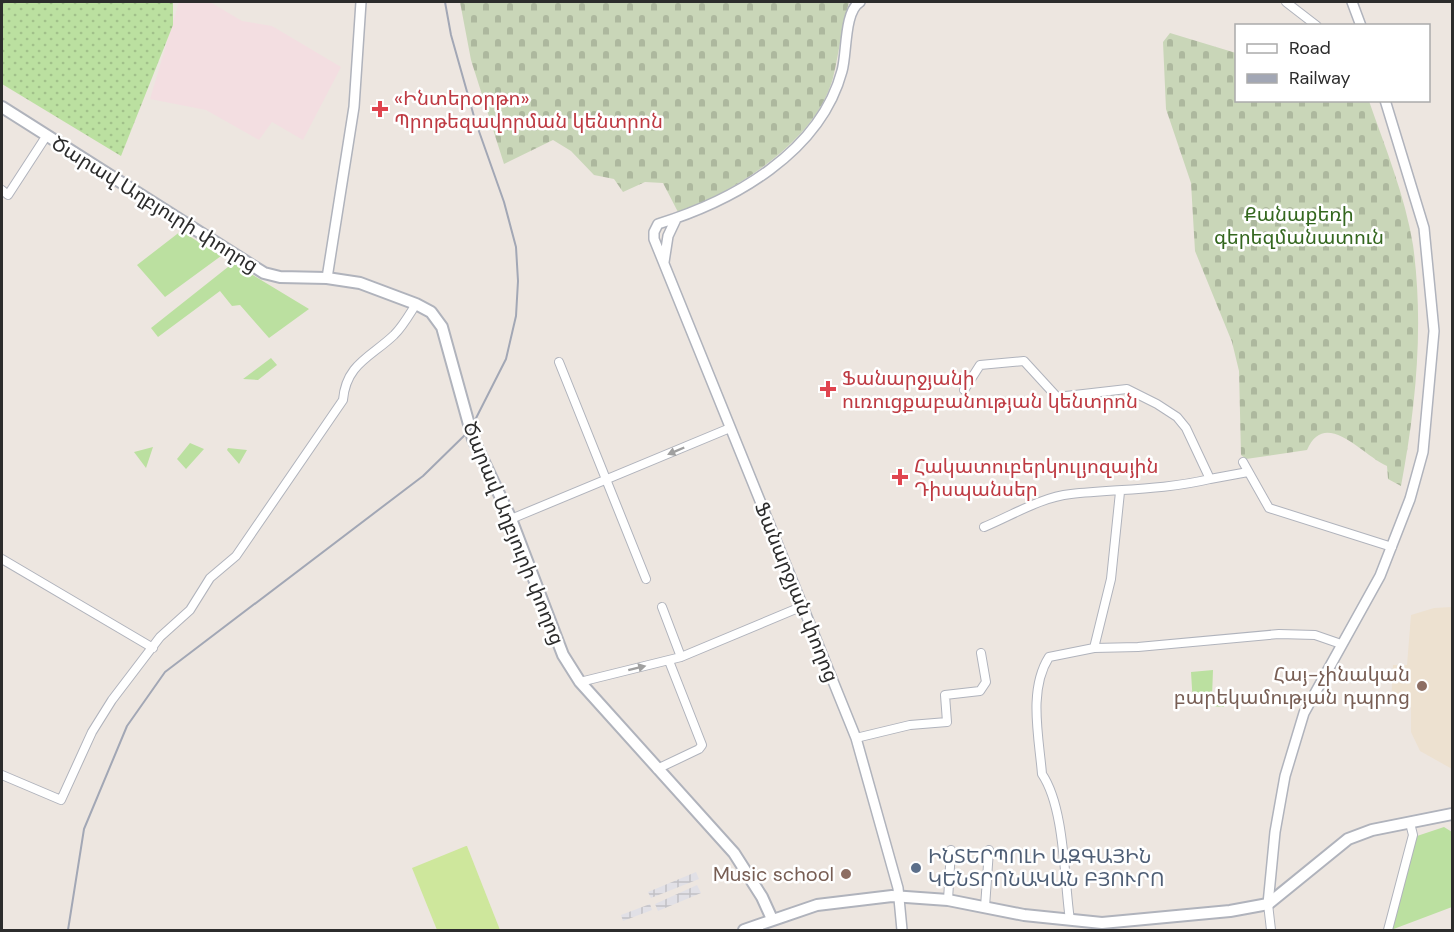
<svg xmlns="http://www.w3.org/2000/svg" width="1454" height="932" font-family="'DM Sans','Noto Sans Armenian',sans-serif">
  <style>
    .industrial { fill: url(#industrial-grid) }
    .education { fill: #ede1d0 }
    .medical { fill: #f3dee1 }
    .grass { fill: #bbe0a0 }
    .cemetery { fill: url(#cemetery-stones) }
    .garden { fill: url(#garden-dots) }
    .pitch { fill: #cee79c }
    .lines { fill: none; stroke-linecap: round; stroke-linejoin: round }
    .minor-casing { stroke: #b0b3bc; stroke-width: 10 }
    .tertiary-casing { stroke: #b0b3bc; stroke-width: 12 }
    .secondary-casing { stroke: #b0b3bc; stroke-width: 14 }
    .minor { stroke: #fff; stroke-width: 8 }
    .tertiary { stroke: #fff; stroke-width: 9 }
    .secondary { stroke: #fff; stroke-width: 10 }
    .rail { stroke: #a2a7b5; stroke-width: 2 }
    .oneway { fill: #a0a0a0 }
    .health-dot { fill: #e0444e; stroke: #fff; stroke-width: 2 }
    .education-dot { fill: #8d6e63; stroke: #fff; stroke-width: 2 }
    .service-dot { fill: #5c6f8a; stroke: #fff; stroke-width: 2 }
    .labels { text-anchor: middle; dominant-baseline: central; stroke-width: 5; stroke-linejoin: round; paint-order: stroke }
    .health-label { font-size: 20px; fill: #be3a42; stroke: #fff; text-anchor: start }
    .street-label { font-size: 20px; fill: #2c2c2c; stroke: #fff }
    .park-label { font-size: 20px; fill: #34671f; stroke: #fff }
    .education-label { font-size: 20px; fill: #785e54; stroke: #fff; text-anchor: end }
    .service-label { font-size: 20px; fill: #4e5e75; stroke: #fff; text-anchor: start }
  </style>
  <defs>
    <pattern id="industrial-grid" width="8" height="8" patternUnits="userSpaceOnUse" patternTransform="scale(1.5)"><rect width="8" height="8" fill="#e1e0e6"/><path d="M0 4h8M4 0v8" fill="none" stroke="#c1c0c5"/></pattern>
    <pattern id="cemetery-stones" width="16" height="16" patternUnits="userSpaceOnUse" patternTransform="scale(1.5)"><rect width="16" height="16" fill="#c9d6b8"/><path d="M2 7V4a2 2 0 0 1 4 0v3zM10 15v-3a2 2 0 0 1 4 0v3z" fill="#adb89e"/></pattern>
    <pattern id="garden-dots" width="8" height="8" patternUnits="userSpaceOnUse" patternTransform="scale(1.5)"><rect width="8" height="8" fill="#bbe0a0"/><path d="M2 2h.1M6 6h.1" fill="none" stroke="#a1c08a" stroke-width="1.8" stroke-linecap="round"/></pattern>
  </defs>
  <rect width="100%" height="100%" fill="#ede6e0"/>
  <path class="industrial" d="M 696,872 L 699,879 L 651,898 L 648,892 Z
    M 697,885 L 701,893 L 658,911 L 655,904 Z
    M 650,904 L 652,910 L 623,921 L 621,915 Z"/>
  <path class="education" d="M 1452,607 L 1452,769 L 1420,751 L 1411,732 L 1411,706 L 1391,705 L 1393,665 L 1407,665 L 1411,615 L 1434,608 Z"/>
  <path class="medical" d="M 179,2 L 210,2 L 242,21 L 272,26 L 341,67 L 303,140 L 272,122 L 259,140 L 206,110 L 150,99 Z"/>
  <path class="grass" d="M 181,231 L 221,256 L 165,297 L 137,265 Z
    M 233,263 L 309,309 L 269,338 L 240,305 L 232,306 L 220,291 L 158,337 L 151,328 Z
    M 271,358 L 277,365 L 258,380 L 243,379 Z
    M 190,443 L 204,449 L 186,469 L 177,459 Z
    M 153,447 L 146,468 L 134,452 Z
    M 228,448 L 247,450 L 239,464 L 227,450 Z
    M 1213,670 L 1212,697 L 1225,697 L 1224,707 L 1193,705 L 1191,672 Z
    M 1444,827 L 1452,832 L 1452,907 L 1391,930 L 1417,836 Z"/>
  <path class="cemetery" d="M 460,2 L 849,2 C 842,27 839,53 833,78 C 815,143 736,189 679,214 L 663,183 L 645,182 L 623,192 L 614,179 L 594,175 L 571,151 L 553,140 L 504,164 L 471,60 Z
    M 1170,33 L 1236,53 L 1236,100 L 1369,101 C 1385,147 1405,196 1413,245 C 1424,325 1416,407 1401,486 L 1388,479 L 1387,466 C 1361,454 1325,408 1307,450 L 1246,459 L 1241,455 L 1239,371 L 1232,342 L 1195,251 L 1191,183 L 1166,109 L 1163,42 Z"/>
  <path class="garden" d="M 2,2 L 173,2 L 173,25 L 121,156 L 2,84 Z"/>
  <path class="pitch" d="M 466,846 L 467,846 L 500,930 L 437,930 L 412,868 Z"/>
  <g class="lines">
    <g class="minor-casing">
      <path id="minor" d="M 1286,2 L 1317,26
        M 2,190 L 8,195 L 47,135
        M 559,362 L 646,579
        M 964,390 L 980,365 L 1024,361 L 1057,397 L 1127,389 L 1157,404 L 1177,417 L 1186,428 L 1210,479 L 1248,472
        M 1243,462 L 1269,508 L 1392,547
        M 511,519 L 730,428
        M 984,527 C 1011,516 1041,497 1071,494 C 1117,489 1164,490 1210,479
        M 2,559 L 153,648
        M 662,607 L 681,657
        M 1094,648 L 1111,579 L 1120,492
        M 580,682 L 681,657 L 803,606
        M 856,738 L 910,725 L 947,722 L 945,695 L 980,691 L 986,682 L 981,653
        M 657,769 L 699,749 L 702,745 L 669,661
        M 2,775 L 61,800 L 92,732 L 112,700 L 160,637 L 190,610 L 210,578 L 236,556 L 343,400 C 346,364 371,357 394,335 C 403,326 409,315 416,304
        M 948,900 L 951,850
        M 1268,904 L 1271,930
        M 985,907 L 989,850
        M 1070,920 C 1064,880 1065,808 1042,774 C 1039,737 1028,690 1049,657 L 1094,648 L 1138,647 L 1279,634 L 1315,635 L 1341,644
        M 1388,930 L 1413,835 L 1410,823"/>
    </g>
    <g class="tertiary-casing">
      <path id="tertiary" d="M 860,2 C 844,11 847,54 842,71 C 820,153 733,201 658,224 L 654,232 L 654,239 L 856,738 L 898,888 L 902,930
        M 1352,2 L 1361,26
        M 664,262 L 668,236 L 676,219
        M 327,278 L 354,107 L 361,2
        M 1268,904 L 1275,832 L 1285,776 L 1304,713 L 1380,576 L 1410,499 L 1423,452 L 1434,331 L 1424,228 L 1385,100"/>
    </g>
    <g class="secondary-casing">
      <path id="secondary" d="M 2,107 L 264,273 L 280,277 L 327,278 L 360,283 L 416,304 L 431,312 L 442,327 L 473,439 L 511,519 L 563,655 L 580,682 L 734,853 L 762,897 L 772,919
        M 744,930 L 817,905 L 892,896 L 948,900 L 1024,915 L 1102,923 L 1230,911 L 1268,904 L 1348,839 L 1372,830 L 1452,814"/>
    </g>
    <use href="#minor" class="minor"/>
    <use href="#tertiary" class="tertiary"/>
    <use href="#secondary" class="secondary"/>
    <path class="rail" d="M 68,930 L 84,829 L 127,726 L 165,672 L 423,476 L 470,430 L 506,359 L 516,316 L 518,281 L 516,247 L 504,202 L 475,120 L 451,35 L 445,2"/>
  </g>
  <defs><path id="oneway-solid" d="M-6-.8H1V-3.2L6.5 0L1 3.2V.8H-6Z" transform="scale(1.5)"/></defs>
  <g class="oneway">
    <use href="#oneway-solid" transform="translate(676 451) rotate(157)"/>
    <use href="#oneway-solid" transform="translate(637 668) rotate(-14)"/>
  </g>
  <g class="health-dot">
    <path d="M377 100h6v6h6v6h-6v6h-6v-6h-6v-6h6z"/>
    <path d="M825 380h6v6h6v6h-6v6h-6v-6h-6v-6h6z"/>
    <path d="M897 468h6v6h6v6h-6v6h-6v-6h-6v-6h6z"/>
  </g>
  <g class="education-dot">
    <circle cx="1422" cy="686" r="6"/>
    <circle cx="846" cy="874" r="6"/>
  </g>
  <circle class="service-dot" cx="916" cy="868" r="6"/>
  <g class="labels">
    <g class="health-label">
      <text x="394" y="98">«Ինտերօրթո»<tspan x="394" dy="23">Պրոթեզավորման կենտրոն</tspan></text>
      <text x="842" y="378">Ֆանարջյանի<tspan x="842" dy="23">ուռուցքաբանության կենտրոն</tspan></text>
      <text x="914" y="466">Հակատուբերկուլյոզային<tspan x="914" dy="23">Դիսպանսեր</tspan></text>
    </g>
    <g class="street-label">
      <text transform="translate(155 204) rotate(32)">Ծարավ Աղբյուրի փողոց</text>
      <text transform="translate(514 533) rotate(68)">Ծարավ Աղբյուրի փողոց</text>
      <text transform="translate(797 592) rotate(68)">Ֆանարջյան փողոց</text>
    </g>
    <g class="park-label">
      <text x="1299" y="214">Քանաքեռի<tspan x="1299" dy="23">գերեզմանատուն</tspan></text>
    </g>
    <g class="education-label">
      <text x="1410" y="674">Հայ-չինական<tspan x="1410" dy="23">բարեկամության դպրոց</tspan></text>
      <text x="834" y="874">Music school</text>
    </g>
    <g class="service-label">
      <text x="928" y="856">ԻՆՏԵՐՊՈԼԻ ԱԶԳԱՅԻՆ<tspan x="928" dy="23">ԿԵՆՏՐՈՆԱԿԱՆ ԲՅՈՒՐՈ</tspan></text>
    </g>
  </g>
  <rect width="1454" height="932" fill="none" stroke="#2c2c2c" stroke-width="6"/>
  <rect x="1235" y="24" width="195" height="78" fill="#ffffff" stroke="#ababab" stroke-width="1.5"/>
  <rect x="1247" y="44" width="30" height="9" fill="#ffffff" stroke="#ababab" stroke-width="1.5"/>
  <text x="1289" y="54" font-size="18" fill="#2c2c2c">Road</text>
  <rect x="1247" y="74" width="30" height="9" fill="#a2a7b5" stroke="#ababab" stroke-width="1.5"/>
  <text x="1289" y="84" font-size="18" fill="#2c2c2c">Railway</text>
</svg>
